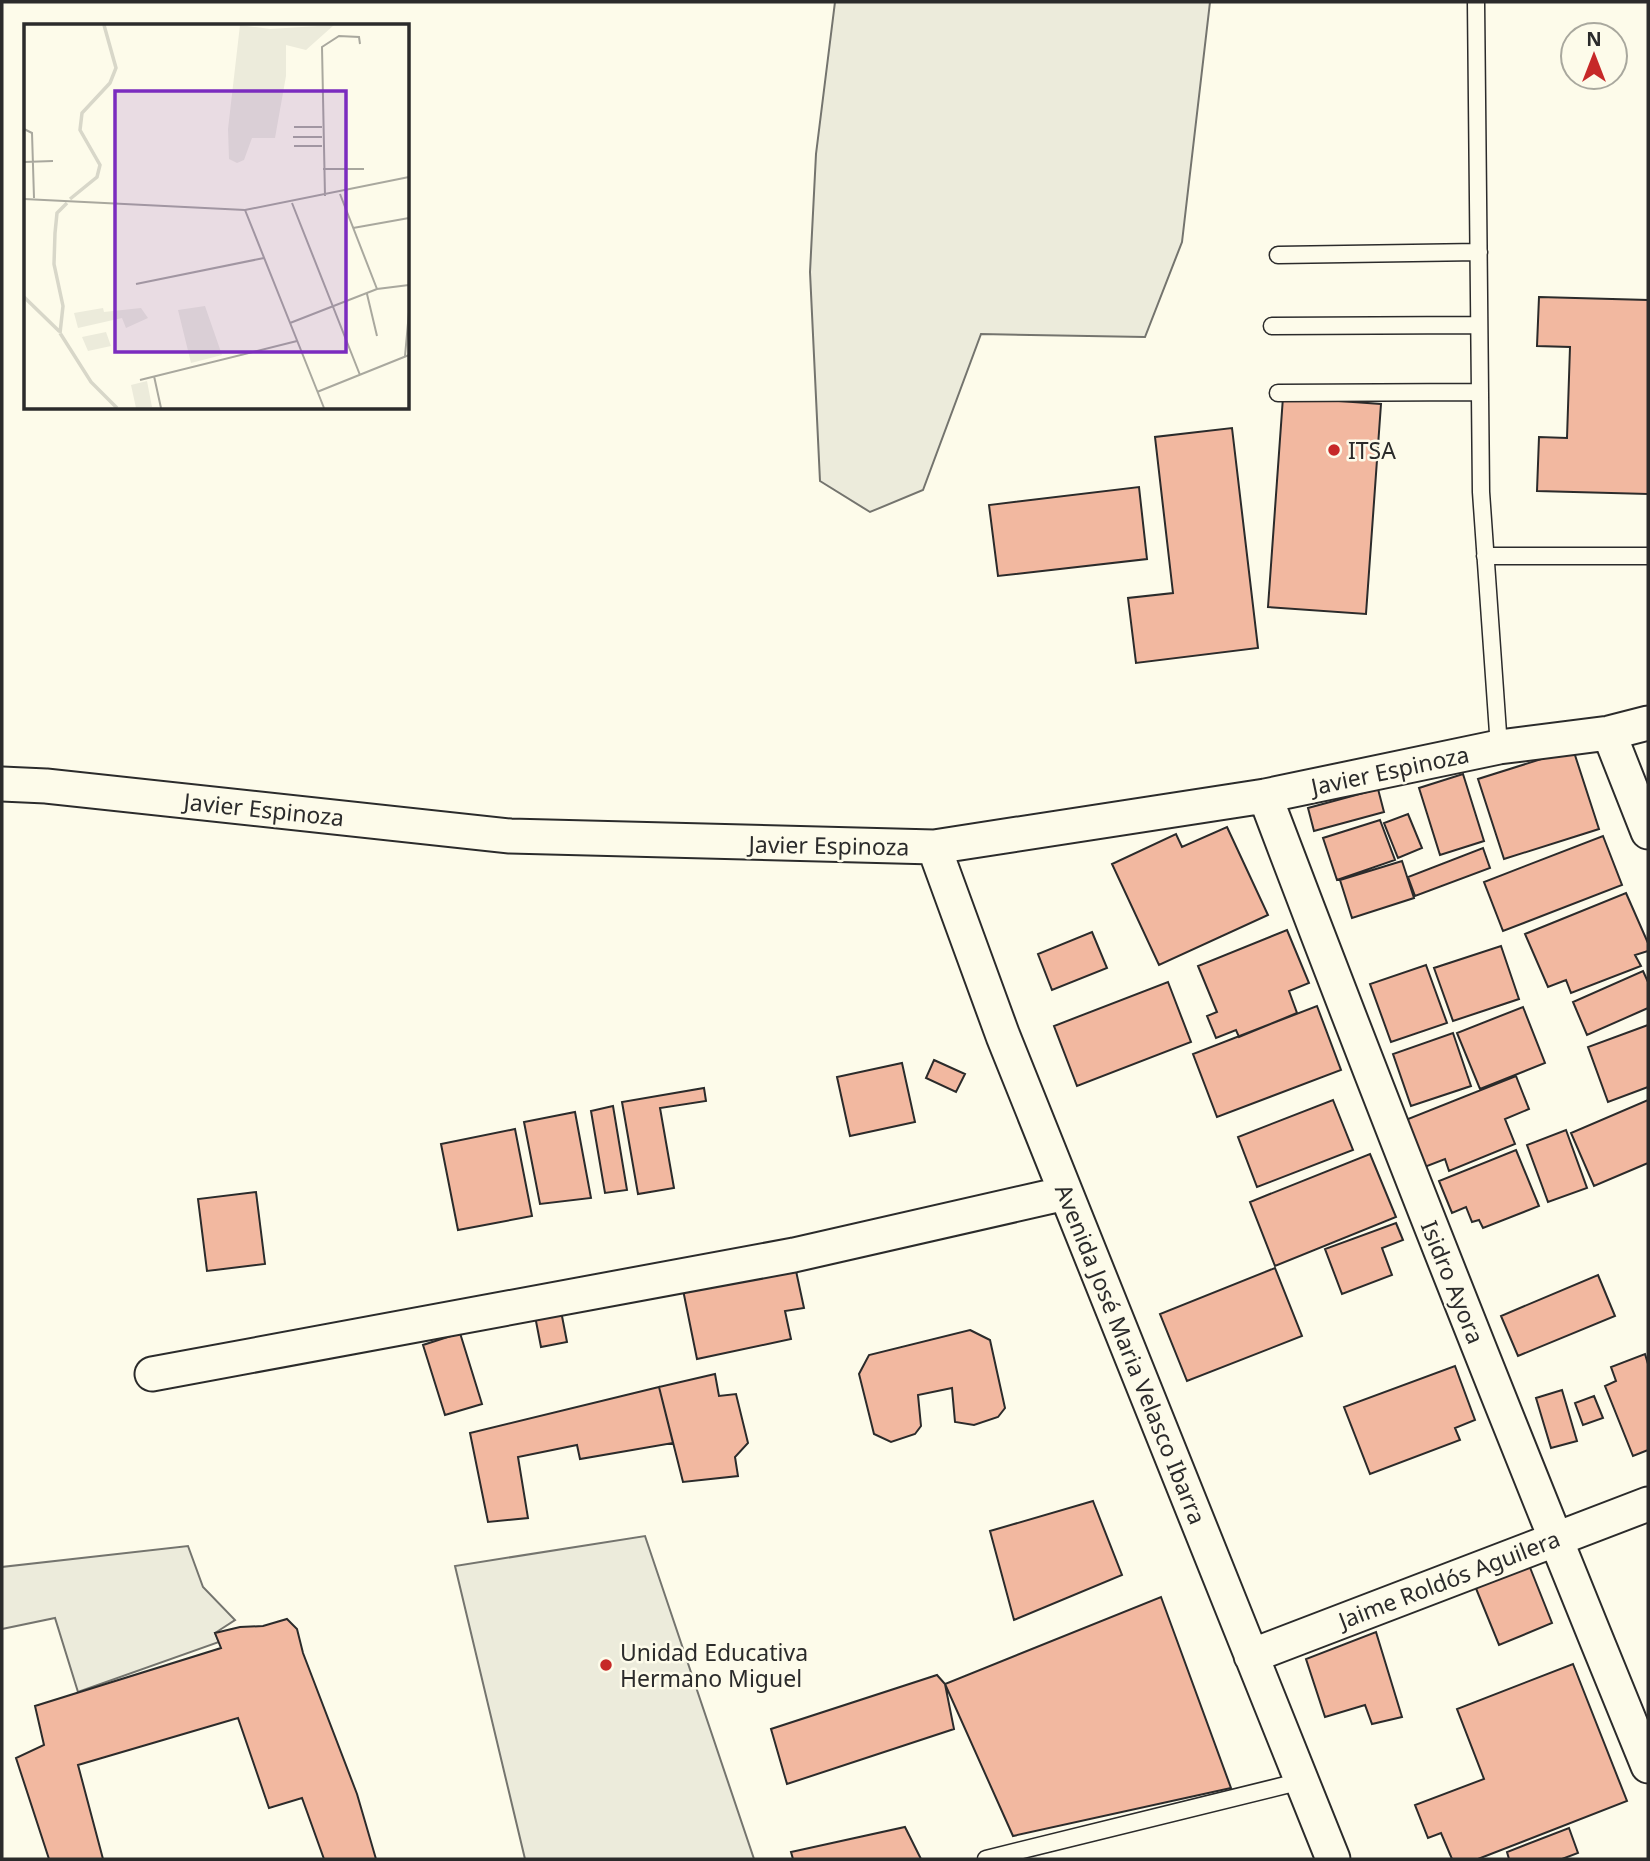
<svg xmlns="http://www.w3.org/2000/svg" width="1650" height="1861" font-family="'Noto Sans',sans-serif">
  <style>
    .green { fill: #ecebdb; stroke: #74746e; stroke-width: 2 }
    .building { fill: #f2b8a0; stroke: #2b2b2b; stroke-width: 2 }
    .lines { fill: none; stroke-linecap: round; stroke-linejoin: round }
    .service-casing { stroke: #2b2b2b; stroke-width: 19 }
    .minor-casing { stroke: #2b2b2b; stroke-width: 37 }
    .service { stroke: #fdfbea; stroke-width: 16 }
    .minor { stroke: #fdfbea; stroke-width: 33 }
    .poi-dot { fill: #c62828; stroke: #fdfbea; stroke-width: 2.5 }
    .labels { text-anchor: middle; dominant-baseline: central; stroke-width: 5; stroke-linejoin: round; paint-order: stroke }
    .poi-label { font-size: 23px; fill: #2b2b2b; stroke: #fdfbea; text-anchor: start }
    .street-label { font-size: 23px; fill: #2b2b2b; stroke: #fdfbea }
    .inset-river { fill: none; stroke: #d8d7c9; stroke-width: 3.5 }
    .inset-road { fill: none; stroke: #a9a89e; stroke-width: 2 }
    .view { fill: #7b2cbf; fill-opacity: 0.15; stroke: #7b2cbf; stroke-width: 3.5 }
    .inset-edge { fill: none; stroke: #2b2b2b; stroke-width: 3.5 }
  </style>
  <rect width="100%" height="100%" fill="#fdfbea"/>
  <path class="green" d="M 835,2 L 1210,2 L 1182,242 L 1145,337 L 981,334 L 923,490 L 870,512 L 820,481 L 810,272 L 816,154 Z
    M 645,1536 L 754,1859 L 525,1859 L 455,1566 Z
    M 188,1546 L 203,1587 L 235,1620 L 215,1633 L 219,1642 L 78,1692 L 55,1618 L 2,1629 L 2,1567 Z"/>
  <path class="building" d="M 1539,297 L 1648,300 L 1648,494 L 1537,491 L 1539,437 L 1567,438 L 1570,347 L 1537,346 Z
    M 1283,397 L 1381,404 L 1366,614 L 1268,607 Z
    M 1232,428 L 1258,648 L 1136,663 L 1128,598 L 1173,593 L 1155,437 Z
    M 1139,487 L 1147,559 L 998,576 L 989,505 Z
    M 1573,749 L 1599,829 L 1504,859 L 1478,779 Z
    M 1463,774 L 1484,841 L 1440,855 L 1419,788 Z
    M 1378,789 L 1384,812 L 1314,831 L 1308,808 Z
    M 1408,814 L 1422,848 L 1398,858 L 1384,823 Z
    M 1380,820 L 1395,860 L 1337,880 L 1323,838 Z
    M 1227,827 L 1268,915 L 1159,965 L 1112,864 L 1176,834 L 1182,847 Z
    M 1603,836 L 1622,885 L 1503,931 L 1484,882 Z
    M 1483,848 L 1490,868 L 1415,896 L 1408,877 Z
    M 1402,861 L 1414,898 L 1352,918 L 1340,880 Z
    M 1626,893 L 1648,943 L 1648,951 L 1635,955 L 1641,966 L 1571,993 L 1566,980 L 1548,987 L 1525,934 Z
    M 1287,930 L 1309,983 L 1289,991 L 1297,1013 L 1239,1037 L 1236,1030 L 1216,1038 L 1207,1016 L 1217,1012 L 1198,966 Z
    M 1092,932 L 1107,968 L 1052,990 L 1038,954 Z
    M 1501,946 L 1519,999 L 1453,1021 L 1434,968 Z
    M 1426,965 L 1447,1023 L 1391,1042 L 1370,984 Z
    M 1643,971 L 1648,982 L 1648,1008 L 1587,1035 L 1573,1002 Z
    M 1168,982 L 1191,1042 L 1077,1086 L 1054,1026 Z
    M 1317,1006 L 1341,1070 L 1217,1117 L 1193,1054 Z
    M 1523,1007 L 1545,1063 L 1480,1089 L 1457,1033 Z
    M 1648,1025 L 1648,1087 L 1608,1102 L 1588,1047 Z
    M 1453,1033 L 1471,1086 L 1411,1106 L 1393,1054 Z
    M 934,1060 L 965,1074 L 956,1092 L 926,1078 Z
    M 902,1063 L 915,1122 L 850,1136 L 837,1077 Z
    M 1516,1076 L 1529,1109 L 1505,1119 L 1515,1144 L 1449,1171 L 1445,1159 L 1422,1168 L 1403,1121 Z
    M 704,1088 L 706,1101 L 660,1108 L 674,1188 L 638,1194 L 622,1102 Z
    M 1333,1100 L 1353,1150 L 1257,1187 L 1238,1137 Z
    M 1648,1100 L 1648,1163 L 1594,1186 L 1571,1133 Z
    M 613,1106 L 627,1190 L 605,1193 L 591,1111 Z
    M 575,1112 L 591,1198 L 540,1204 L 524,1122 Z
    M 515,1129 L 532,1216 L 458,1230 L 441,1144 Z
    M 1566,1130 L 1587,1188 L 1548,1202 L 1527,1145 Z
    M 1516,1150 L 1539,1206 L 1483,1228 L 1479,1220 L 1472,1222 L 1466,1207 L 1452,1213 L 1439,1181 Z
    M 1370,1154 L 1396,1217 L 1275,1266 L 1250,1202 Z
    M 256,1192 L 265,1264 L 207,1271 L 198,1199 Z
    M 1396,1223 L 1403,1240 L 1382,1248 L 1392,1275 L 1342,1294 L 1325,1249 Z
    M 793,1257 L 804,1308 L 785,1311 L 791,1339 L 697,1359 L 681,1280 Z
    M 1275,1268 L 1302,1336 L 1187,1381 L 1160,1314 Z
    M 1598,1275 L 1615,1316 L 1518,1356 L 1501,1316 Z
    M 561,1311 L 567,1342 L 541,1347 L 535,1316 Z
    M 970,1330 L 990,1340 L 1005,1408 L 998,1417 L 974,1425 L 955,1422 L 952,1388 L 918,1395 L 921,1426 L 915,1434 L 891,1442 L 874,1434 L 859,1374 L 869,1355 Z
    M 460,1333 L 482,1404 L 445,1415 L 423,1345 Z
    M 1645,1354 L 1648,1364 L 1648,1450 L 1633,1456 L 1605,1386 L 1616,1381 L 1611,1367 Z
    M 1455,1366 L 1475,1420 L 1455,1428 L 1460,1440 L 1370,1474 L 1344,1407 Z
    M 715,1374 L 719,1396 L 736,1394 L 748,1443 L 735,1457 L 738,1476 L 683,1482 L 659,1387 Z
    M 659,1387 L 673,1443 L 580,1459 L 577,1445 L 518,1457 L 528,1518 L 488,1522 L 470,1433 Z
    M 1562,1390 L 1577,1441 L 1551,1448 L 1536,1398 Z
    M 1594,1396 L 1603,1418 L 1583,1425 L 1575,1403 Z
    M 1093,1501 L 1122,1575 L 1014,1620 L 990,1531 Z
    M 1529,1565 L 1552,1623 L 1499,1645 L 1475,1586 Z
    M 1161,1597 L 1231,1788 L 1013,1836 L 945,1684 Z
    M 287,1619 L 297,1629 L 303,1653 L 357,1794 L 376,1859 L 324,1859 L 302,1798 L 269,1808 L 238,1718 L 78,1765 L 103,1859 L 49,1859 L 16,1758 L 44,1745 L 35,1706 L 221,1648 L 215,1633 L 240,1627 L 263,1626 Z
    M 1376,1632 L 1402,1717 L 1372,1724 L 1365,1705 L 1325,1717 L 1306,1659 Z
    M 1573,1664 L 1627,1801 L 1478,1859 L 1452,1859 L 1441,1833 L 1428,1838 L 1415,1805 L 1484,1779 L 1457,1709 Z
    M 937,1675 L 945,1684 L 954,1729 L 787,1784 L 771,1729 Z
    M 905,1827 L 921,1859 L 793,1859 L 791,1852 Z
    M 1569,1828 L 1578,1853 L 1562,1859 L 1509,1859 L 1507,1852 Z"/>
  <g class="lines">
    <g class="service-casing">
      <path id="service" d="M 1476,2 L 1481,492 L 1499,747
        M 1278,255 L 1479,252
        M 1272,326 L 1479,325
        M 1278,393 L 1480,392
        M 1485,556 L 1648,556
        M 986,1859 L 1302,1781"/>
    </g>
    <g class="minor-casing">
      <path id="minor" d="M 1609,733 L 1648,832
        M 2,784 L 46,786 L 510,836 L 934,847 L 1265,796 L 1499,747 L 1609,733 L 1648,723
        M 1265,796 C 1388,1121 1516,1444 1648,1766
        M 934,847 L 1003,1036 L 1333,1859
        M 152,1374 L 794,1255 L 1066,1193
        M 1251,1656 L 1648,1504"/>
    </g>
    <use href="#service" class="service"/>
    <use href="#minor" class="minor"/>
  </g>
  <g class="poi-dot">
    <circle cx="1334" cy="450" r="7"/>
    <circle cx="606" cy="1665" r="7"/>
  </g>
  <g class="labels">
    <g class="poi-label">
      <text x="1348" y="450">ITSA</text>
      <text x="620" y="1652">Unidad Educativa<tspan x="620" dy="26">Hermano Miguel</tspan></text>
    </g>
    <g class="street-label">
      <text transform="translate(1390 770) rotate(-12)">Javier Espinoza</text>
      <text transform="translate(264 809) rotate(6)">Javier Espinoza</text>
      <text transform="translate(829 845) rotate(1)">Javier Espinoza</text>
      <text transform="translate(1453 1282) rotate(68)">Isidro Ayora</text>
      <text transform="translate(1131 1354) rotate(68)">Avenida José Maria Velasco Ibarra</text>
      <text transform="translate(1449 1579) rotate(-21)">Jaime Roldós Aguilera</text>
    </g>
  </g>
  <g transform="translate(24 24)">
    <rect width="385" height="385" fill="#fdfbea"/>
    <path d="M 216,1 L 246,5 L 310,1 L 282,26 L 262,21 L 262,52 L 251,114 L 228,114 L 220,136 L 213,139 L 205,135 L 204,105 ZM 181,282 L 198,331 L 167,339 L 154,286 ZM 79,284 L 80,288 L 117,284 L 124,294 L 102,304 L 98,294 L 54,304 L 50,289 ZM 82,308 L 87,322 L 64,327 L 58,313 ZM 123,357 L 128,383 L 112,384 L 107,361 Z" fill="#ecebdb"/>
    <path class="inset-river" d="M 46,175 L 73,153 L 76,141 L 56,106 L 58,89 L 86,59 L 92,44 L 80,1M 0,273 L 36,308M 36,309 L 39,282 L 30,240 L 31,209 L 33,189 L 43,179M 36,309 L 67,358 L 93,384"/>
    <path class="inset-road" d="M 270,103 L 298,103M 0,105 L 8,109 L 10,174M 269,113 L 298,113M 270,122 L 298,122M 0,138 L 29,137M 299,145 L 340,145M 316,170 L 353,265M 301,172 L 298,23 L 315,12 L 335,13 L 336,20M 0,175 L 221,186 L 385,153M 268,179 L 336,351M 221,186 L 300,384M 329,204 L 385,194M 112,260 L 240,234M 343,270 L 353,312M 266,299 L 353,265 L 385,261M 381,332 L 385,288M 130,352 L 137,384M 116,356 L 273,317M 293,368 L 385,331"/>
    <path class="view" d="M 91,67 L 322,67 L 322,328 L 91,328 Z"/>
    <rect width="385" height="385" class="inset-edge"/>
  </g>
  <rect width="1650" height="1861" fill="none" stroke="#2b2b2b" stroke-width="7"/>
  <g transform="translate(1594 56)"><circle r="33" fill="#fdfbea" stroke="#a9a89e" stroke-width="2"/>
  <path d="M0-5L12 26L0 18L-12 26Z" fill="#c62828"/>
  <text y="-10" font-size="19" font-weight="bold" text-anchor="middle" fill="#2b2b2b">N</text>
  </g>
</svg>
